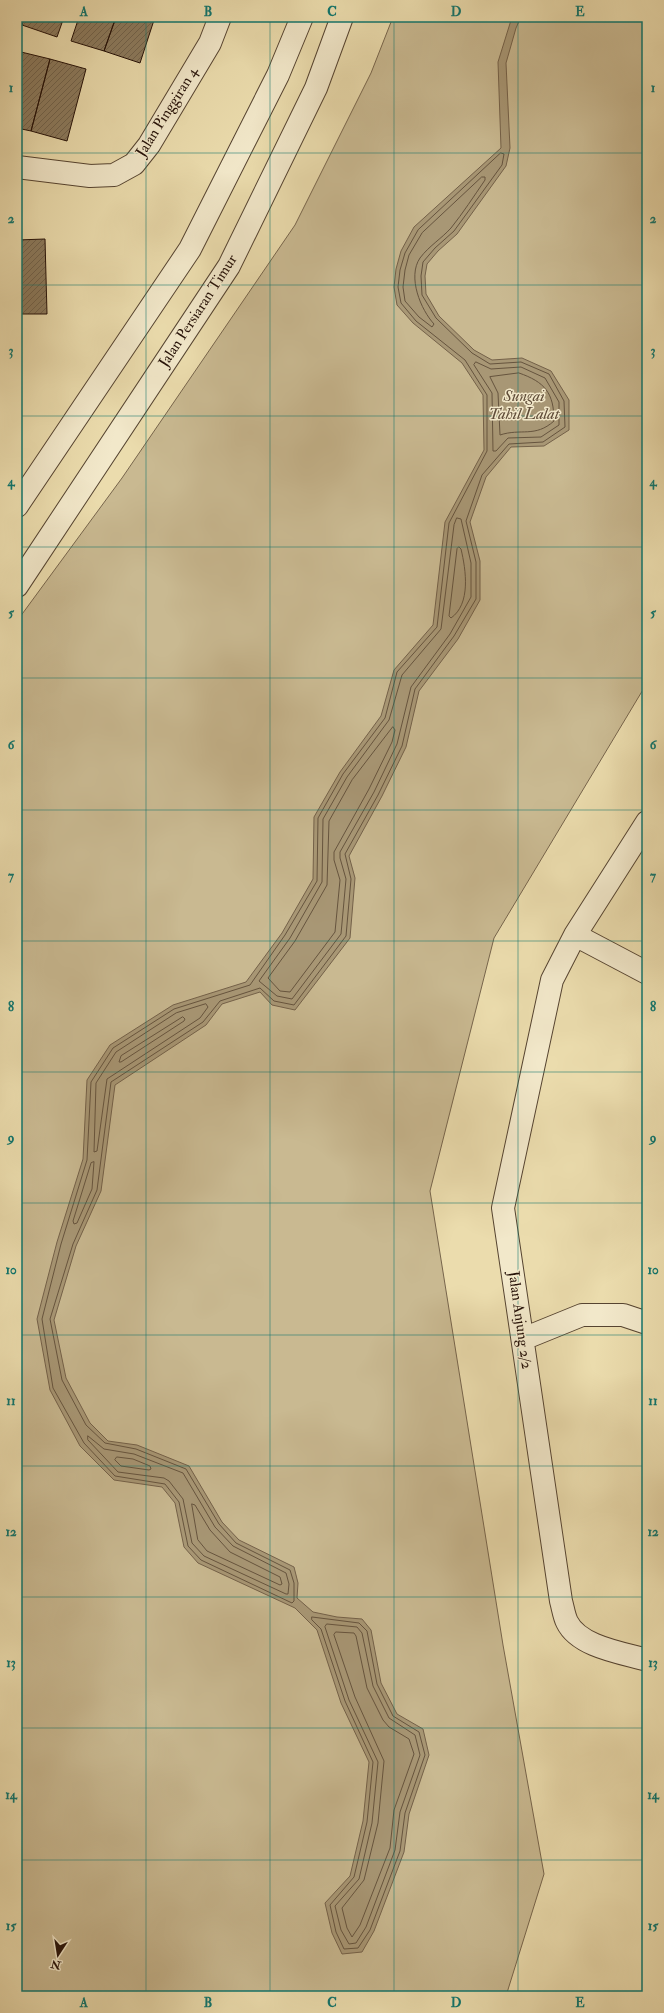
<svg xmlns="http://www.w3.org/2000/svg" width="664" height="2013" font-family="'IM FELL Double Pica',serif">
  <style>
    .grass { fill: #c9b991; stroke: #77654c }
    .water { fill: #a89775; stroke: #746149 }
    .lines { fill: none; stroke-linecap: round; stroke-linejoin: round }
    .shore { stroke: #66543e; stroke-width: 1 }
    .building { fill: url(#building-hatch); stroke: #251108 }
    .minor-casing { stroke: #564431; stroke-width: 24 }
    .minor { stroke: #f2e8ca; stroke-width: 22 }
    .grid { fill: none; stroke: #0f766e; stroke-width: 1; stroke-opacity: 0.55 }
    .labels { text-anchor: middle; dominant-baseline: central; stroke-width: 3; stroke-linejoin: round; paint-order: stroke }
    .street-label { font-size: 15px; fill: #251108; stroke: #f2e8ca }
    .water-label { font-size: 16px; font-style: italic; fill: #604d39; stroke: #f2e8ca }
    .neatline { fill: none; stroke: #0f766e; stroke-width: 1.5 }
    .grid-label { font-size: 13px; text-anchor: middle; font-weight: bold; fill: #0f766e }
  </style>
  <defs>
    <pattern id="building-hatch" width="6" height="6" patternUnits="userSpaceOnUse"><rect width="6" height="6" fill="#8c7b5e"/><path d="M-1 1l2-2M0 6l6-6M5 7l2-2" fill="none" stroke="#72634c"/></pattern>
  </defs>
  <rect width="100%" height="100%" fill="#ebdcad"/>
  <filter id="stains"><feTurbulence type="fractalNoise" baseFrequency=".005" numOctaves="4"/><feColorMatrix values="0 0 0 0 .2 0 0 0 0 .09 0 0 0 0 .02 0 0 0 .5 -.17"/></filter>
  <radialGradient id="worn" r=".72"><stop offset=".6" stop-color="#630" stop-opacity="0"/><stop offset="1" stop-color="#630" stop-opacity=".3"/></radialGradient>
  <path class="grass" d="M 393,17 L 647,17 L 647,683 L 494,938 L 430,1191 L 503,1645 L 544,1874 L 506,1996 L 17,1996 L 17,621 L 122,478 L 295,225 L 371,73 Z"/>
  <path class="water" d="M 512,17 L 521,17 L 516,28 L 506,63 L 510,148 L 506,166 L 457,234 L 438,251 L 427,264 L 425,276 L 426,294 L 439,316 L 474,350 L 492,360 L 522,358 L 551,371 L 569,400 L 569,430 L 544,446 L 511,447 L 486,477 L 470,522 L 480,561 L 480,600 L 458,639 L 419,691 L 406,747 L 382,796 L 349,856 L 355,878 L 350,938 L 295,1010 L 272,1005 L 260,992 L 222,1004 L 206,1025 L 115,1085 L 101,1191 L 76,1246 L 54,1320 L 66,1378 L 90,1423 L 108,1441 L 137,1445 L 189,1466 L 222,1522 L 239,1540 L 294,1567 L 298,1583 L 297,1598 L 313,1612 L 337,1617 L 362,1619 L 371,1630 L 381,1683 L 397,1714 L 423,1729 L 429,1755 L 409,1814 L 404,1852 L 374,1931 L 362,1952 L 342,1954 L 332,1933 L 325,1903 L 350,1876 L 363,1821 L 369,1762 L 341,1703 L 317,1630 L 295,1608 L 198,1563 L 184,1547 L 175,1503 L 162,1487 L 114,1480 L 80,1446 L 50,1390 L 37,1319 L 57,1242 L 83,1159 L 87,1080 L 110,1045 L 173,1005 L 246,982 L 282,933 L 313,879 L 314,817 L 340,772 L 381,716 L 394,670 L 433,625 L 445,522 L 484,450 L 483,395 L 462,363 L 413,323 L 397,305 L 394,287 L 396,269 L 401,251 L 414,227 L 501,148 L 498,62 Z"/>
  <g class="lines">
    <path class="shore" d="M 501,153 L 504,154 L 502,165 L 454,231 L 435,248 L 423,262 L 421,276 L 422,295 L 436,318 L 472,353 L 490,364 L 521,362 L 549,374 L 564,401 L 565,427 L 543,442 L 509,444 L 482,475 L 466,521 L 476,562 L 476,599 L 454,636 L 415,689 L 402,746 L 378,795 L 345,854 L 351,879 L 346,936 L 294,1005 L 274,1001 L 260,988 L 220,1001 L 203,1022 L 111,1082 L 97,1190 L 73,1244 L 50,1319 L 62,1380 L 86,1425 L 105,1443 L 136,1449 L 186,1469 L 219,1524 L 236,1543 L 290,1570 L 294,1583 L 294,1601 L 292,1603 L 201,1560 L 188,1546 L 179,1502 L 165,1484 L 115,1476 L 84,1443 L 53,1388 L 42,1319 L 61,1244 L 87,1160 L 91,1082 L 113,1048 L 174,1009 L 250,985 L 285,935 L 317,881 L 318,818 L 343,774 L 385,718 L 397,672 L 437,627 L 449,523 L 487,451 L 487,395 L 465,360 L 416,321 L 401,303 L 398,287 L 400,270 L 405,253 L 418,230 Z
      M 482,177 L 485,177 L 485,180 C 474,196 463,213 451,228 C 441,239 429,246 420,258 C 407,277 421,310 434,324 L 432,327 L 419,317 L 405,301 L 403,287 L 405,270 L 409,255 L 422,233 Z
      M 476,362 L 491,369 L 521,367 L 545,378 L 559,402 L 559,425 L 541,437 L 508,438 L 496,451 L 493,451 L 492,393 L 474,365 Z
      M 519,373 C 545,382 554,393 554,421 C 535,438 521,428 500,435 L 498,393 L 490,377 Z
      M 457,518 L 461,519 L 471,563 L 471,597 L 450,634 L 411,687 L 397,744 L 374,792 L 340,852 L 340,858 L 346,879 L 341,934 L 292,999 L 277,996 L 259,981 L 290,938 L 322,882 L 323,819 L 347,777 L 389,720 L 402,675 L 441,629 L 454,525 Z
      M 459,547 L 461,549 C 466,570 471,604 451,618 L 449,616 L 457,549 Z
      M 393,727 L 395,730 L 392,742 L 369,789 L 334,852 L 334,860 L 340,880 L 335,932 L 290,992 L 280,991 L 268,978 L 295,941 L 327,885 L 329,821 L 352,780 Z
      M 206,1004 L 208,1007 L 200,1018 L 107,1079 L 97,1151 L 94,1152 L 96,1083 L 116,1052 L 176,1013 Z
      M 183,1017 L 185,1019 L 184,1021 L 121,1062 L 119,1062 L 121,1056 Z
      M 94,1162 L 92,1189 L 77,1223 L 74,1224 L 73,1221 L 91,1163 Z
      M 88,1436 L 104,1449 L 134,1454 L 183,1473 L 215,1527 L 233,1546 L 286,1573 L 289,1584 L 288,1594 L 286,1594 L 204,1556 L 192,1543 L 183,1499 L 169,1481 L 164,1478 L 118,1472 L 88,1440 Z
      M 117,1457 L 133,1459 L 150,1466 L 151,1469 L 149,1470 L 121,1466 L 115,1460 Z
      M 192,1504 L 195,1505 L 210,1530 L 230,1552 L 280,1577 L 282,1584 L 280,1585 L 207,1551 L 198,1540 Z
      M 312,1617 L 359,1623 L 367,1631 L 377,1684 L 393,1716 L 419,1732 L 425,1755 L 405,1813 L 400,1851 L 370,1930 L 358,1948 L 344,1949 L 336,1932 L 330,1905 L 354,1877 L 367,1822 L 373,1762 L 345,1701 L 321,1629 L 312,1620 Z
      M 327,1624 L 357,1627 L 362,1633 L 373,1686 L 389,1718 L 415,1735 L 420,1755 L 400,1812 L 395,1850 L 366,1927 L 356,1943 L 349,1944 L 341,1930 L 335,1906 L 359,1879 L 372,1823 L 378,1762 L 349,1700 L 325,1627 Z
      M 336,1632 L 354,1633 L 356,1636 L 367,1688 L 383,1720 L 389,1727 L 409,1739 L 414,1754 L 394,1810 L 390,1848 L 360,1925 L 352,1937 L 347,1928 L 342,1908 L 364,1880 L 378,1823 L 384,1761 L 355,1697 L 334,1635 Z"/>
  </g>
  <path class="building" d="M 17,17 L 24,17 L 22,25 L 17,24 Z
    M 24,17 L 64,17 L 57,37 L 22,25 Z
    M 79,17 L 116,17 L 104,51 L 71,41 Z
    M 116,17 L 155,17 L 140,63 L 104,51 Z
    M 17,51 L 50,59 L 31,131 L 17,128 Z
    M 50,59 L 86,69 L 67,141 L 31,131 Z
    M 45,239 L 47,314 L 17,314 L 17,240 Z"/>
  <g class="lines">
    <g class="minor-casing">
      <path id="minor" d="M 17,167 L 90,176 L 114,175 L 134,164 L 149,145 L 210,43 L 220,17
        M 17,506 L 190,249 L 278,75 L 302,17
        M 17,586 L 229,266 L 316,88 L 342,17
        M 647,822 L 575,935 L 552,980 L 503,1208 L 561,1601 C 563,1608 564,1616 567,1622 C 579,1647 623,1653 647,1660
        M 575,935 L 647,973
        M 523,1339 L 582,1315 L 623,1315 L 647,1323"/>
    </g>
    <use href="#minor" class="minor"/>
  </g>
  <path class="grid" d="M 146,17 L 146,1996M 270,17 L 270,1996M 394,17 L 394,1996M 518,17 L 518,1996M 17,153 L 647,153M 17,285 L 647,285M 17,416 L 647,416M 17,547 L 647,547M 17,678 L 647,678M 17,810 L 647,810M 17,941 L 647,941M 17,1072 L 647,1072M 17,1203 L 647,1203M 17,1335 L 647,1335M 17,1466 L 647,1466M 17,1597 L 647,1597M 17,1728 L 647,1728M 17,1860 L 647,1860"/>
  <g class="labels">
    <g class="street-label">
      <text transform="translate(167 112) rotate(-58)">Jalan Pinggiran 4</text>
      <text transform="translate(198 311) rotate(-57)">Jalan Persiaran Timur</text>
      <text transform="translate(520 1320) rotate(82)">Jalan Anjung 2/2</text>
    </g>
    <g class="water-label">
      <text x="524" y="396">Sungai<tspan x="524" dy="18">Tahil Lalat</tspan></text>
    </g>
  </g>
  <rect width="664" height="2013" fill="none" stroke="#ebdcad" stroke-width="44"/>
  <g transform="translate(58 1955) rotate(192)" stroke="#f2e8ca" stroke-width="3" paint-order="stroke">
  <path d="M0-3L7 15L0 10L-7 15Z" fill="#251108"/>
  <text y="-6" font-size="11" font-weight="bold" text-anchor="middle" fill="#251108">N</text>
  </g>
  <rect x="22" y="22" width="620" height="1969" class="neatline"/>
  <g class="grid-label">
    <text x="84" y="16">A</text>
    <text x="208" y="16">B</text>
    <text x="332" y="16">C</text>
    <text x="456" y="16">D</text>
    <text x="580" y="16">E</text>
    <text x="11" y="92">1</text>
    <text x="653" y="92">1</text>
    <text x="11" y="223">2</text>
    <text x="653" y="223">2</text>
    <text x="11" y="355">3</text>
    <text x="653" y="355">3</text>
    <text x="11" y="486">4</text>
    <text x="653" y="486">4</text>
    <text x="11" y="617">5</text>
    <text x="653" y="617">5</text>
    <text x="11" y="749">6</text>
    <text x="653" y="749">6</text>
    <text x="11" y="880">7</text>
    <text x="653" y="880">7</text>
    <text x="11" y="1011">8</text>
    <text x="653" y="1011">8</text>
    <text x="11" y="1142">9</text>
    <text x="653" y="1142">9</text>
    <text x="11" y="1274">10</text>
    <text x="653" y="1274">10</text>
    <text x="11" y="1405">11</text>
    <text x="653" y="1405">11</text>
    <text x="11" y="1536">12</text>
    <text x="653" y="1536">12</text>
    <text x="11" y="1667">13</text>
    <text x="653" y="1667">13</text>
    <text x="11" y="1799">14</text>
    <text x="653" y="1799">14</text>
    <text x="11" y="1930">15</text>
    <text x="653" y="1930">15</text>
    <text x="84" y="2007">A</text>
    <text x="208" y="2007">B</text>
    <text x="332" y="2007">C</text>
    <text x="456" y="2007">D</text>
    <text x="580" y="2007">E</text>
  </g>
  <rect width="100%" height="100%" filter="url(#stains)"/>
  <rect width="100%" height="100%" fill="url(#worn)"/>
</svg>
